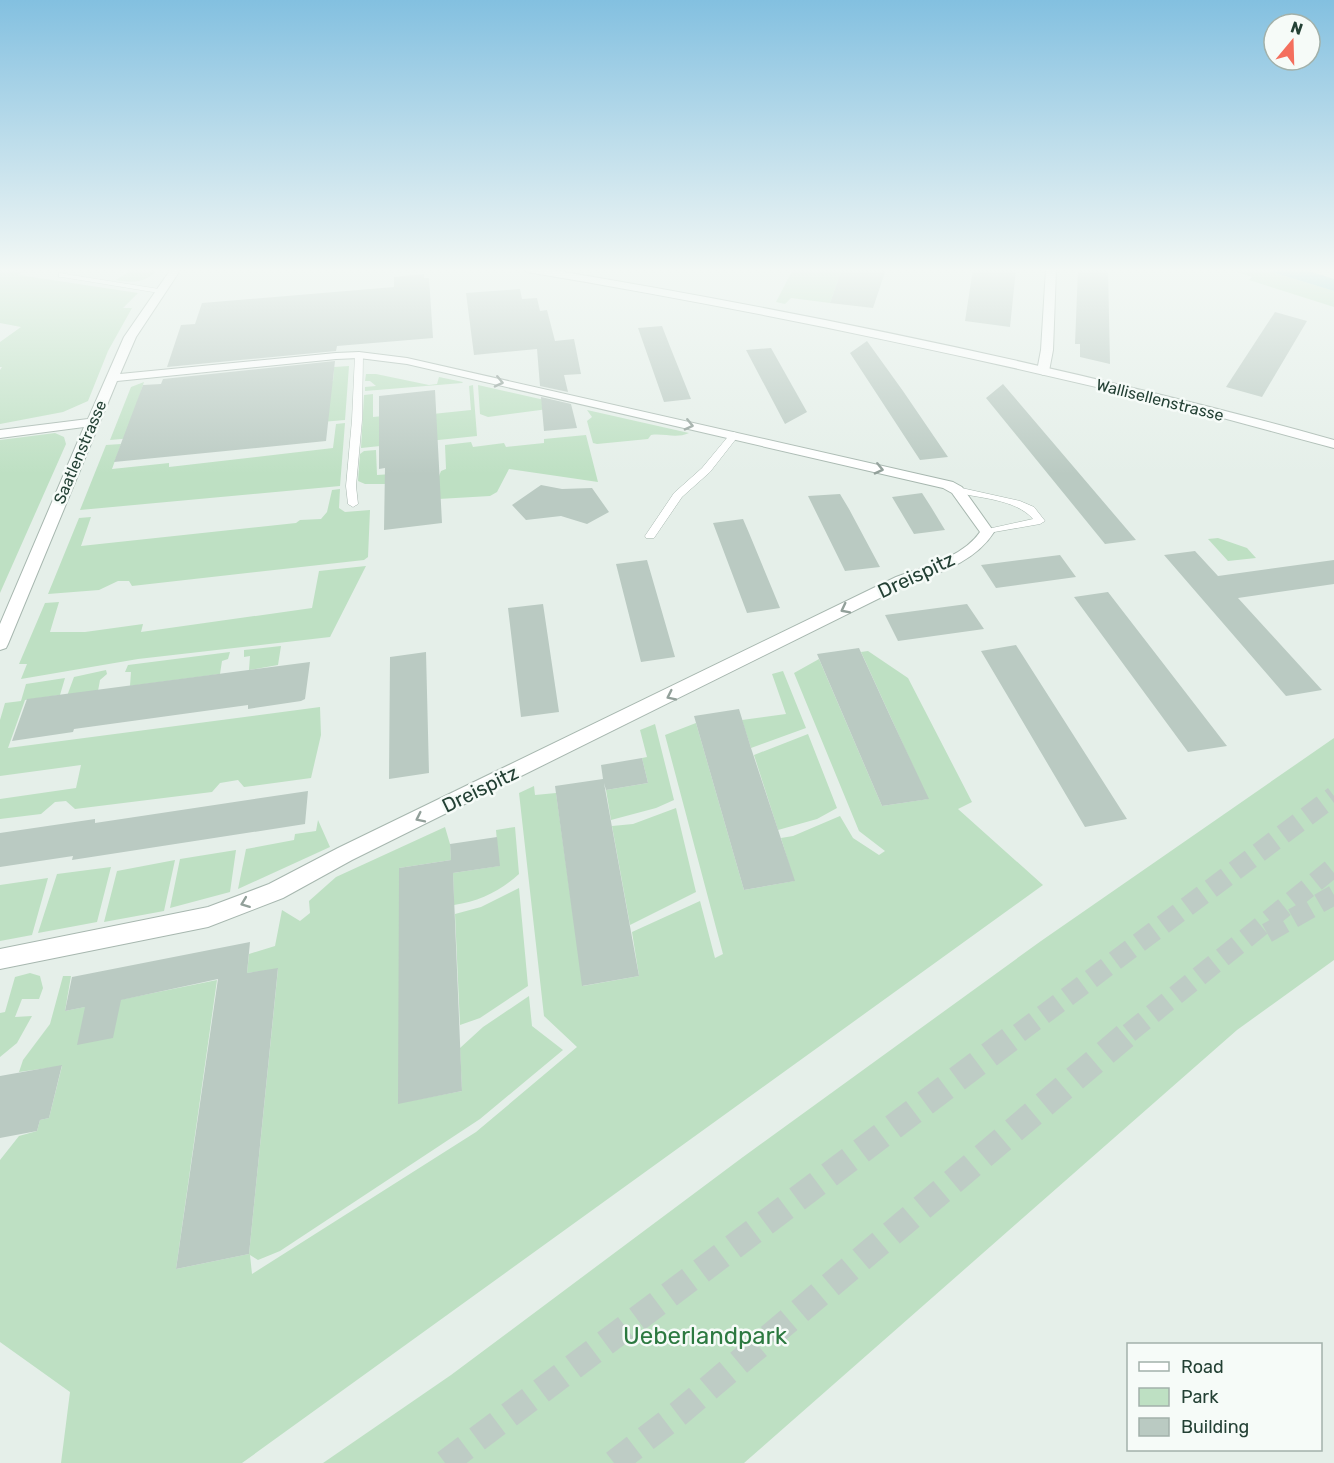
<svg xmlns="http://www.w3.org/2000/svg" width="1334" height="1463" font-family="Rubik,sans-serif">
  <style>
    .green { fill: #bee0c3 }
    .water { fill: #8dd2d4 }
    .building { fill: #bacac2 }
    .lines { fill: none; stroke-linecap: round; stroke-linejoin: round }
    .motorway-tunnel-far1 { stroke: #beccc5; stroke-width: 20; stroke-dasharray: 20 10; stroke-linecap: butt }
    .motorway-tunnel { stroke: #beccc5; stroke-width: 26; stroke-dasharray: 26 14; stroke-linecap: butt }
    .service-casing { stroke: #a7b7af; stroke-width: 1 }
    .minor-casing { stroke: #a7b7af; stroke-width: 2 }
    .tertiary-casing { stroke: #a7b7af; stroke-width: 2 }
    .service { fill: #fff; fill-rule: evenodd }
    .minor { fill: #fff; fill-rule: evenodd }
    .tertiary { fill: #fff; fill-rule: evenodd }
    .oneway { stroke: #92a09a }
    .labels { text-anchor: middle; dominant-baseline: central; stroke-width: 5; stroke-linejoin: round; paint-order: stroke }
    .far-street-label { font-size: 16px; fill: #244135; stroke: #f6fbf8 }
    .street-label { font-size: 20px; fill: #244135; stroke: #f6fbf8 }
    .near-park-label { font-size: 24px; fill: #2c7940; stroke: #f6fbf8 }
  </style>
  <rect width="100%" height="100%" fill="#e5efe9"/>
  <path class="green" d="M 0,269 L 22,272 L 19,275 L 138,293 L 123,308 L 132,308 L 108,351 L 88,401 L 63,412 L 0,424 L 0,370 L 2,367 L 0,367 L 0,342 L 21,327 L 0,323 Z
    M 133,269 L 157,269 L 157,270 C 145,283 134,283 116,280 Z
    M 793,269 L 842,269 L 830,303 L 791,298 L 785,304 L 776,302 Z
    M 1228,269 L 1262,269 L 1334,291 L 1334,307 L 1249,280 L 1252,277 Z
    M 349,366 L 345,420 L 110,440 L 131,387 L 144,382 L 138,400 L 333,381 L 334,367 Z
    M 366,374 L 376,374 L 429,385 L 437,384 L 439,377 L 463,382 L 462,383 L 365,391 L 365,387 L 376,386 L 370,381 L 365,381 Z
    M 473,385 L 477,436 L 361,448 L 364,395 L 373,394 L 373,417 L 394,415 L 394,418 L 471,410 L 469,386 Z
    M 478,385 L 571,406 L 488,417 L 480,414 Z
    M 587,410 L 689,433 C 676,439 664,433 651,435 L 648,439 L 597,444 L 593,443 L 587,421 L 592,417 Z
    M 345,423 L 340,486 L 80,510 L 106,445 L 121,444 L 112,469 L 169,463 L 169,467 L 333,448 L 336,424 Z
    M 55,433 L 64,437 L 66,444 L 0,593 L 0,440 Z
    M 586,435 L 598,482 L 509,469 L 497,492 L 490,496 L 387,502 L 385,484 L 365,484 L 358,481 L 360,454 L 364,451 L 376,450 L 377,475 L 422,472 L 439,476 L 441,471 L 446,469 L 445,445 L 471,442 L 473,447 L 504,443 L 506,447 L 544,443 L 544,439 Z
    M 340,489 L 339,508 L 345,512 L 370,510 L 368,557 L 364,560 L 132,586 L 129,581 L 118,581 L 99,590 L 48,594 L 79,518 L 91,517 L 81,546 L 296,523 L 300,520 L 321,519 L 327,512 L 332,490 Z
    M 1218,538 L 1247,548 L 1256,558 L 1228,561 L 1208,539 Z
    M 366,566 L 330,637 L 138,659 L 21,679 L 27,664 L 19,664 L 45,603 L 59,602 L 50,632 L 85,632 L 143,624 L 141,632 L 312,608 L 319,571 Z
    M 281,646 L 278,665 L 249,670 L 250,656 L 244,657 L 244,650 Z
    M 868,651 L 908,678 L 972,802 L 958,809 L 1043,885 L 242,1463 L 61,1463 L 70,1392 L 0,1342 L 0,1160 L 19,1136 L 37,1131 L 40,1120 L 49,1118 L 62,1066 L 19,1072 L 23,1060 L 50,1024 L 63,976 L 71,976 L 65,1011 L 217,980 L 176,1269 L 249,1254 L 278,969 L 247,973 L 249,954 L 275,946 L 282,910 L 300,921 L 310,913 L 309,901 L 336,877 L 445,827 L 450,844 L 451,860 L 399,868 L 399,1103 L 462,1091 L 460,1048 L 483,1027 L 529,996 L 532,1026 L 563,1050 L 480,1119 L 280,1251 L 258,1260 L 250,1255 L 252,1274 L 476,1132 L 577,1047 L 544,1016 L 519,793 L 534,786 L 535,795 L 556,793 L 583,986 L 639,976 L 632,932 L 700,901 L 715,958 L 723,954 L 665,735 L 696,723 L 744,890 L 794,881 L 781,838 L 793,836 L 840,816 L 853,838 L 879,855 L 885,851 L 859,831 L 794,673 L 819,659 L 882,806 L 928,799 L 861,652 Z
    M 230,652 L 228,659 L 222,661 L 220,674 L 130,686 L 131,672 L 125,672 L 128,665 Z
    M 106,670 L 107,674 L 100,680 L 98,691 L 67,696 L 74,677 Z
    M 783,671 L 806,728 L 751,748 L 742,720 L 786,714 L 772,674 Z
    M 65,678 L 60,695 L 25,700 L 8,748 L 320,707 L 321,735 L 311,778 L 244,787 L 238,780 L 220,783 L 212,792 L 75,809 L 66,801 L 55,802 L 41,814 L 0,819 L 0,799 L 76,788 L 81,765 L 0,776 L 0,720 L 5,703 L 21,701 L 26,684 Z
    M 655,724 L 674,800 L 656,808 L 611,820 L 606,790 L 648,783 L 642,758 L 647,757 L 640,730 Z
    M 808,734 L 837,808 L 817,819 L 778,830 L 754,755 Z
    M 1334,738 L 1334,960 L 1237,1030 L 744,1463 L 323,1463 L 451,1375 L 743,1157 L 1041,941 Z
    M 676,808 L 696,892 L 630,925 L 612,826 L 633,824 Z
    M 318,820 L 330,847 L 238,889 L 246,849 L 294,840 L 295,834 L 316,831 Z
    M 515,827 L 519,874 C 500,891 480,901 454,905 L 453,873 L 499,866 L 496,830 Z
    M 236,850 L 230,892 L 170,908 L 180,859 Z
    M 175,860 L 164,911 L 104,922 L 117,871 Z
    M 111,867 L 97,922 L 38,933 L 57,874 Z
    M 48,878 L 32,935 L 0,941 L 0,885 Z
    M 519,888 L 528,986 L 480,1018 L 460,1025 L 455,914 L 481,907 Z
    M 30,973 L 40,976 L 43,988 L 39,999 L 22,999 L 15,1017 L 32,1016 L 17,1043 L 0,1057 L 0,1013 L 5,1012 L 15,977 Z"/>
  <path class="water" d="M 1262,269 L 1303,269 L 1334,279 L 1334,291 Z"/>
  <path class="building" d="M 842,269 L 886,269 L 873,308 L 830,303 Z
    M 973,269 L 1016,269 L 1010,327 L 965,321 Z
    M 1078,269 L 1108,269 L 1110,364 L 1080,357 L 1080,344 L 1075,344 Z
    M 424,274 L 424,278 L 429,278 L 433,338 L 337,346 L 336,351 L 167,367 L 181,325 L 195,324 L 202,303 L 394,287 L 394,277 Z
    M 520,289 L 522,299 L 537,298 L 540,311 L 547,310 L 555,341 L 574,339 L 581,374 L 564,375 L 568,392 L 540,386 L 537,349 L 474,355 L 466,293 Z
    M 1275,312 L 1307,321 L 1262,397 L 1226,387 Z
    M 662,326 L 669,344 L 691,399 L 664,402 L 638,328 Z
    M 867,341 L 903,391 L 948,457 L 920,460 L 850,353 Z
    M 771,348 L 807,412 L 785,424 L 746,350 Z
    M 335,361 L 326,441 L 114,462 L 143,385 L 161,384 L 163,379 Z
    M 1003,384 L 1136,540 L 1105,544 L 986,398 Z
    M 435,390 L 442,523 L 384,530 L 385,468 L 379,469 L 379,396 Z
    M 541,397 L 571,404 L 577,428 L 544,431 Z
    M 541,485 L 562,489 L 592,488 L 609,512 L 587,524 L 561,516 L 526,520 L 512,505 Z
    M 922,493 L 931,507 L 945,530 L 914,534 L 892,497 Z
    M 840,494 L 849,509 L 880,567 L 845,571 L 808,496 Z
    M 743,519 L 749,533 L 780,608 L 747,613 L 713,523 Z
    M 1195,551 L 1218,576 L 1334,560 L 1334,584 L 1238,598 L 1322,690 L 1286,696 L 1164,555 Z
    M 1060,555 L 1076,577 L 996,588 L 981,565 Z
    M 647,560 L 675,657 L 641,662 L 616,564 Z
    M 1108,592 L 1227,746 L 1188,752 L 1074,597 Z
    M 543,604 L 559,712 L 521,717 L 508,608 Z
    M 967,604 L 984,629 L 898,641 L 885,615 Z
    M 1016,645 L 1127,819 L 1085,827 L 981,651 Z
    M 859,648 L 891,718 L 929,799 L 882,806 L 817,654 Z
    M 426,652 L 429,773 L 389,779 L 390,657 Z
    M 310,662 L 305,699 L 301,701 L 248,709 L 248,705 L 74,729 L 73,732 L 12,741 L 27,699 Z
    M 739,709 L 751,748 L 795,881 L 744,890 L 694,716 Z
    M 642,758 L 648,783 L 606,790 L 604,783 L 639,976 L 582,986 L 555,786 L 603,779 L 601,765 Z
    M 308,791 L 305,824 L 72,860 L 73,856 L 0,867 L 0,833 L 95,819 L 95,823 Z
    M 497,837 L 500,866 L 453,873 L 462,1091 L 398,1104 L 399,868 L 451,860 L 450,844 Z
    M 250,942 L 247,973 L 278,968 L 249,1254 L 176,1269 L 218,979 L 121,1000 L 113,1038 L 77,1045 L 85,1007 L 65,1011 L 72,977 Z
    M 62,1065 L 49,1118 L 40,1120 L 37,1131 L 0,1138 L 0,1076 Z"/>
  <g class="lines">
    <path class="motorway-tunnel-far1" d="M 1267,933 L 1334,895
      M 1019,1033 L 1334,796
      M 1129,1033 L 1334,867"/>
    <path class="motorway-tunnel" d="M 445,1463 L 1021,1031
      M 614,1463 L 678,1414 L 1131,1031"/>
    <g class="service-casing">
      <path id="service" d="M 59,273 L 159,289 L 163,291 L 159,293 L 62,277 L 59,277 Z
        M 359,352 L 363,355 L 362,420 L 356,486 L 358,504 L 353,507 L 348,504 L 346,486 L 352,420 L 355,355 Z
        M 734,432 L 739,435 L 710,472 L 682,497 L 654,538 L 646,538 L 645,536 L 674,493 L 702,468 L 731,433 Z
        M 957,487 L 1020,501 L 1034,507 L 1045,521 L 1040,524 L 983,534 L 983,530 L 1033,519 C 1016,499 978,498 953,492 L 952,490 Z"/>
    </g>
    <g class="minor-casing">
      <path id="minor" d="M 171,269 L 181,269 L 136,337 L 120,374 L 336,353 L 359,352 L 407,358 L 953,482 L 962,487 L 994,532 C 975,562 939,573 906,585 L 352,860 L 283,898 L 208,927 L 0,969 L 0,949 L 208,907 L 269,884 L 338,848 L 896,577 C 923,567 962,558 980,532 L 952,493 L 943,488 L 407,364 L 359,358 L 336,359 L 117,381 L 8,644 L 6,648 L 0,650 L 0,624 L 84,427 L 0,438 L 0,430 L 88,419 L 124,337 Z
        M 1046,269 L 1056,269 L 1053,350 L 1049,371 L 1043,375 L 1037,371 L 1041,350 Z"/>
    </g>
    <g class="tertiary-casing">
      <path id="tertiary" d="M 522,269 L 546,269 C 799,311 1051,364 1298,430 L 1334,440 L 1334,448 C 1280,434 1226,418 1172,405 C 958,353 743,308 527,272 Z"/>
    </g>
    <use href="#service" class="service"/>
    <use href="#minor" class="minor"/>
    <use href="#tertiary" class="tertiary"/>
  </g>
  <defs><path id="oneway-chevron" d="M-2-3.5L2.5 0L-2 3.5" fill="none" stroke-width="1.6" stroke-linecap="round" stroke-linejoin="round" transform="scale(1.5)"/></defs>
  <g class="oneway">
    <use href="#oneway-chevron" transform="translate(499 382) rotate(13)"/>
    <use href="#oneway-chevron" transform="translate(689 425) rotate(13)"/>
    <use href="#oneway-chevron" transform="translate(879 469) rotate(13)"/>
    <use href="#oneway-chevron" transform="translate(845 609) rotate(153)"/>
    <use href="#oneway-chevron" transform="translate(671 696) rotate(154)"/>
    <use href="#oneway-chevron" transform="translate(420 818) rotate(154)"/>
    <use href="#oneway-chevron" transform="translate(245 903) rotate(159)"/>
  </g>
  <linearGradient id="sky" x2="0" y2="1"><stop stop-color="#83c0e0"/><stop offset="0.57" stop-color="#f3f8f5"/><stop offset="1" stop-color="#f3f8f5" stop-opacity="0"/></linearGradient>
  <rect width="1334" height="474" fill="url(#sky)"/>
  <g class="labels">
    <g class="far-street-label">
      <text transform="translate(1160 400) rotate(14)">Wallisellenstrasse</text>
      <text transform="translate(80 452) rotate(-67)">Saatlenstrasse</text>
    </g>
    <g class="street-label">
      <text transform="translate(916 575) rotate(-25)">Dreispitz</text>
      <text transform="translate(480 789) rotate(-26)">Dreispitz</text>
    </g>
    <g class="near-park-label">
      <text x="705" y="1336">Ueberlandpark</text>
    </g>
  </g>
  <rect x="1127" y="1343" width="195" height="108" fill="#f6fbf8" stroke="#a2b1aa" stroke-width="1.5"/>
  <rect x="1139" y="1362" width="30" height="9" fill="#ffffff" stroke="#a2b1aa" stroke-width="1.5"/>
  <text x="1181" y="1373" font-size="18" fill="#244135">Road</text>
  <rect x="1139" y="1388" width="30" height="18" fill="#bee0c3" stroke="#a2b1aa" stroke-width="1.5"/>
  <text x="1181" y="1403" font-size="18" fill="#244135">Park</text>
  <rect x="1139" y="1418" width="30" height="18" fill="#bacac2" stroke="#a2b1aa" stroke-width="1.5"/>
  <text x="1181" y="1433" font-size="18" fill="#244135">Building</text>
  <g transform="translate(1292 42) rotate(19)"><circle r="28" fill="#f6fbf8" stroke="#a2b1aa" stroke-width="1.5"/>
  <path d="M0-4.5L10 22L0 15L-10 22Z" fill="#f46f5e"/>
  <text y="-9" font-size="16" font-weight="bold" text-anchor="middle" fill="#244135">N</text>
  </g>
</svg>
